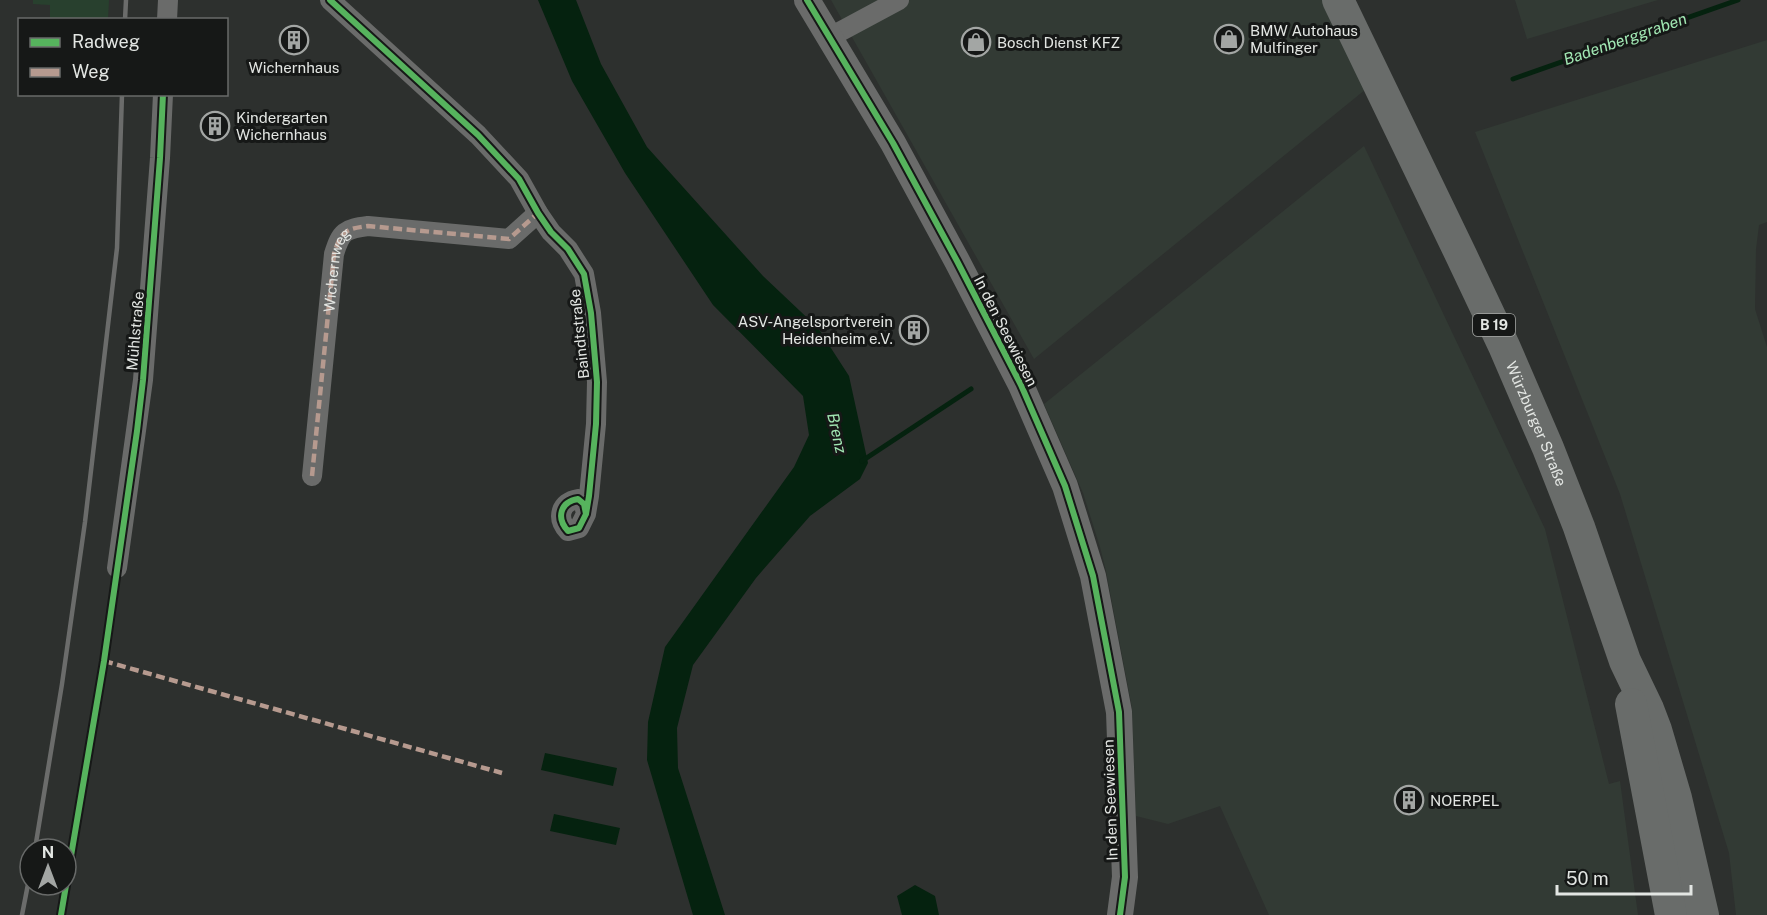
<svg xmlns="http://www.w3.org/2000/svg" width="1767" height="915" font-family="'Public Sans',sans-serif">
  <style>
    .built { fill: #323a34 }
    .green { fill: #28402e }
    .water { fill: #05220f }
    .lines { fill: none; stroke-linecap: round; stroke-linejoin: round }
    .stream { stroke: #05220f; stroke-width: 5 }
    .minor { stroke: #6a6b6a; stroke-width: 20 }
    .tertiary { stroke: #6a6b6a; stroke-width: 26 }
    .primary { stroke: #696c6a; stroke-width: 32 }
    .rail { stroke: #6b6c6b; stroke-width: 4.5 }
    .quiet { stroke: #b69a8f; stroke-width: 4.5; stroke-dasharray: 9 4.5; stroke-linecap: butt }
    .cycleway-casing { stroke: #161817; stroke-width: 10 }
    .cycleway { stroke: #56b35d; stroke-width: 6 }
    .labels { text-anchor: middle; dominant-baseline: central; stroke-width: 6; stroke-linejoin: round; paint-order: stroke }
    .shield { fill: #161817; stroke: #a6a8a6; stroke-width: 1.5 }
    .shield-label { font-size: 14px; font-weight: bold; fill: #e3e6e3 }
    .poi-label { font-size: 15px; fill: #e3e6e3; stroke: #161817; text-anchor: start }
    .street-label { font-size: 15px; fill: #e3e6e3; stroke: #161817 }
    .water-label { font-size: 16px; font-style: italic; fill: #a1e7b3; stroke: #161817 }
  </style>
  <rect width="100%" height="100%" fill="#2d302e"/>
  <path class="built" d="M 831,0 L 1328,0 L 1371,85 L 1034,359 Z
    M 1515,0 L 1658,0 L 1527,39 Z
    M 1767,40 L 1767,222 L 1759,225 L 1756,249 L 1755,309 L 1767,347 L 1767,915 L 1736,915 L 1729,853 L 1620,494 L 1475,132 Z
    M 1364,146 L 1545,529 L 1609,784 L 1620,781 L 1638,915 L 1269,915 L 1220,806 L 1168,824 L 1136,816 L 1132,708 L 1106,571 L 1100,547 L 1083,493 L 1044,404 Z"/>
  <path class="green" d="M 33,0 L 109,0 L 108,19 L 50,19 L 50,5 L 33,4 Z"/>
  <path class="water" d="M 538,0 L 576,0 L 601,64 L 647,147 L 763,276 L 818,328 L 849,376 L 868,463 L 860,479 L 810,516 L 756,578 L 693,665 L 677,728 L 678,768 L 725,915 L 693,915 L 647,760 L 648,722 L 665,647 L 794,467 L 809,435 L 803,396 L 713,305 L 625,173 L 572,81 Z
    M 545,753 L 617,768 L 613,786 L 541,770 Z
    M 554,814 L 620,828 L 616,845 L 550,831 Z
    M 915,885 L 935,896 L 939,915 L 902,915 L 897,896 Z"/>
  <g class="lines">
    <path class="stream" d="M 1513,79 L 1738,0
      M 862,461 L 971,389"/>
    <g class="minor">
      <path d="M 330,0 L 478,135 L 519,179 L 538,213 L 551,232 L 568,249 L 584,274 L 591,313 L 597,382 L 596,424 L 589,496 L 586,514 L 579,528 L 568,531 C 556,518 560,502 578,499 L 584,504 L 586,514"/>
      <path d="M 167,20 L 168,0"/>
      <path d="M 830,37 L 899,0"/>
      <path id="s1" d="M 312,476 L 334,254 C 341,231 345,229 368,226 L 509,239 L 538,213"/>
      <path d="M 117,568 L 143,380 L 160,158 L 163,94"/>
    </g>
    <path class="tertiary" d="M 807,0 L 893,143 L 957,261 L 1021,385 L 1065,486 L 1093,576 L 1119,712 L 1125,877 L 1120,915"/>
    <g class="primary">
      <path id="s2" d="M 1338,0 L 1461,255 L 1504,346 L 1548,448 L 1579,527 L 1625,661 L 1648,709 L 1656,730 L 1676,798 L 1703,915"/>
      <path d="M 1631,704 L 1671,915"/>
    </g>
    <path class="rail" d="M 125,20 L 126,0
      M 35,849 L 62,684 L 85,522 L 117,248 L 122,94
      M 22,915 L 30,874"/>
    <path class="quiet" d="M 312,476 L 334,254 C 341,231 345,229 368,226 L 509,239 L 538,213
      M 104,661 L 502,773"/>
    <g class="cycleway-casing">
      <path id="cycleway" d="M 330,0 L 478,135 L 519,179 L 538,213 L 551,232 L 568,249 L 584,274 L 591,313 L 597,382 L 596,424 L 589,496 L 586,514 L 579,528 L 568,531 C 556,518 560,502 578,499 L 584,504 L 586,514
        M 807,0 L 893,143 L 957,261 L 1021,385 L 1065,486 L 1093,576 L 1119,712 L 1125,877 L 1120,915
        M 61,915 L 104,661 L 137,431 L 143,380 L 160,158 L 163,94"/>
    </g>
    <use href="#cycleway" class="cycleway"/>
  </g>
  <defs>
    <g id="shop-ring" transform="scale(1.5)"><circle r="9.5" fill="#161817" stroke="#a3a6a4" stroke-width="1.5"/><path d="M-5-2.5h2.3a2.7 3.5 0 0 1 5.4 0H5L5.5 6h-11ZM-1.5-2.5h3a1.5 2.3 0 0 0-3 0Z" fill="#a3a6a4"/></g>
    <g id="building-ring" transform="scale(1.5)"><circle r="9.5" fill="#161817" stroke="#a3a6a4" stroke-width="1.5"/><path d="M-4-6H4V6H1V3H-1V6H-4ZM-2.5-4.3h1.7v1.8h-1.7ZM.8-4.3h1.7v1.8H.8ZM-2.5-1h1.7V.8h-1.7ZM.8-1h1.7V.8H.8Z" fill="#a3a6a4"/></g>
  </defs>
  <g fill-rule="evenodd">
    <use href="#shop-ring" x="1229" y="39"/>
    <use href="#building-ring" x="294" y="40"/>
    <use href="#shop-ring" x="976" y="42"/>
    <use href="#building-ring" x="215" y="126"/>
    <use href="#building-ring" x="914" y="330"/>
    <use href="#building-ring" x="1409" y="800"/>
  </g>
  <g class="labels">
    <rect class="shield" x="1473" y="314" width="42" height="22" rx="4.5"/>
    <g class="shield-label">
      <text x="1494" y="325">B 19</text>
    </g>
    <g class="poi-label">
      <text x="1250" y="30">BMW Autohaus<tspan x="1250" dy="17">Mulfinger</tspan></text>
      <text x="997" y="42">Bosch Dienst KFZ</text>
      <text x="294" y="67" text-anchor="middle">Wichernhaus</text>
      <text x="236" y="117">Kindergarten<tspan x="236" dy="17">Wichernhaus</tspan></text>
      <text x="893" y="321" text-anchor="end">ASV-Angelsportverein<tspan x="893" dy="17">Heidenheim e.V.</tspan></text>
      <text x="1430" y="800">NOERPEL</text>
    </g>
    <g class="street-label">
      <text stroke="none"><textPath href="#s1" startOffset="208">Wichernweg</textPath></text>
      <text transform="translate(135 331) rotate(-85)">Mühlstraße</text>
      <text transform="translate(1006 331) rotate(63)">In den Seewiesen</text>
      <text transform="translate(579 334) rotate(-96)">Baindtstraße</text>
      <text stroke="none"><textPath href="#s2" startOffset="468">Würzburger Straße</textPath></text>
      <text transform="translate(1110 800) rotate(-92)">In den Seewiesen</text>
    </g>
    <g class="water-label">
      <text transform="translate(1625 39) rotate(-19)">Badenberggraben</text>
      <text transform="translate(837 433) rotate(77)">Brenz</text>
    </g>
  </g>
  <rect x="18" y="18" width="210" height="78" fill="#161817" stroke="#686a69" stroke-width="1.5"/>
  <rect x="30" y="38" width="30" height="9" fill="#56b35d" stroke="#686a69" stroke-width="1.5"/>
  <text x="72" y="48" font-size="18" fill="#e3e6e3">Radweg</text>
  <rect x="30" y="68" width="30" height="9" fill="#b69a8f" stroke="#686a69" stroke-width="1.5"/>
  <text x="72" y="78" font-size="18" fill="#e3e6e3">Weg</text>
  <g transform="translate(48 867)"><circle r="28" fill="#161817" stroke="#686a69" stroke-width="1.5"/>
  <path d="M0-4.5L10 22L0 15L-10 22Z" fill="#a3a6a4"/>
  <text y="-9" font-size="16" font-weight="bold" text-anchor="middle" fill="#e3e6e3">N</text>
  </g>
  <path d="M1557 885v9h134v-9" fill="none" stroke="#e3e6e3" stroke-width="3"/>
  <text x="1566" y="885" font-size="18" fill="#e3e6e3" stroke="#161817" stroke-width="4.5" paint-order="stroke">50 m</text>
</svg>
